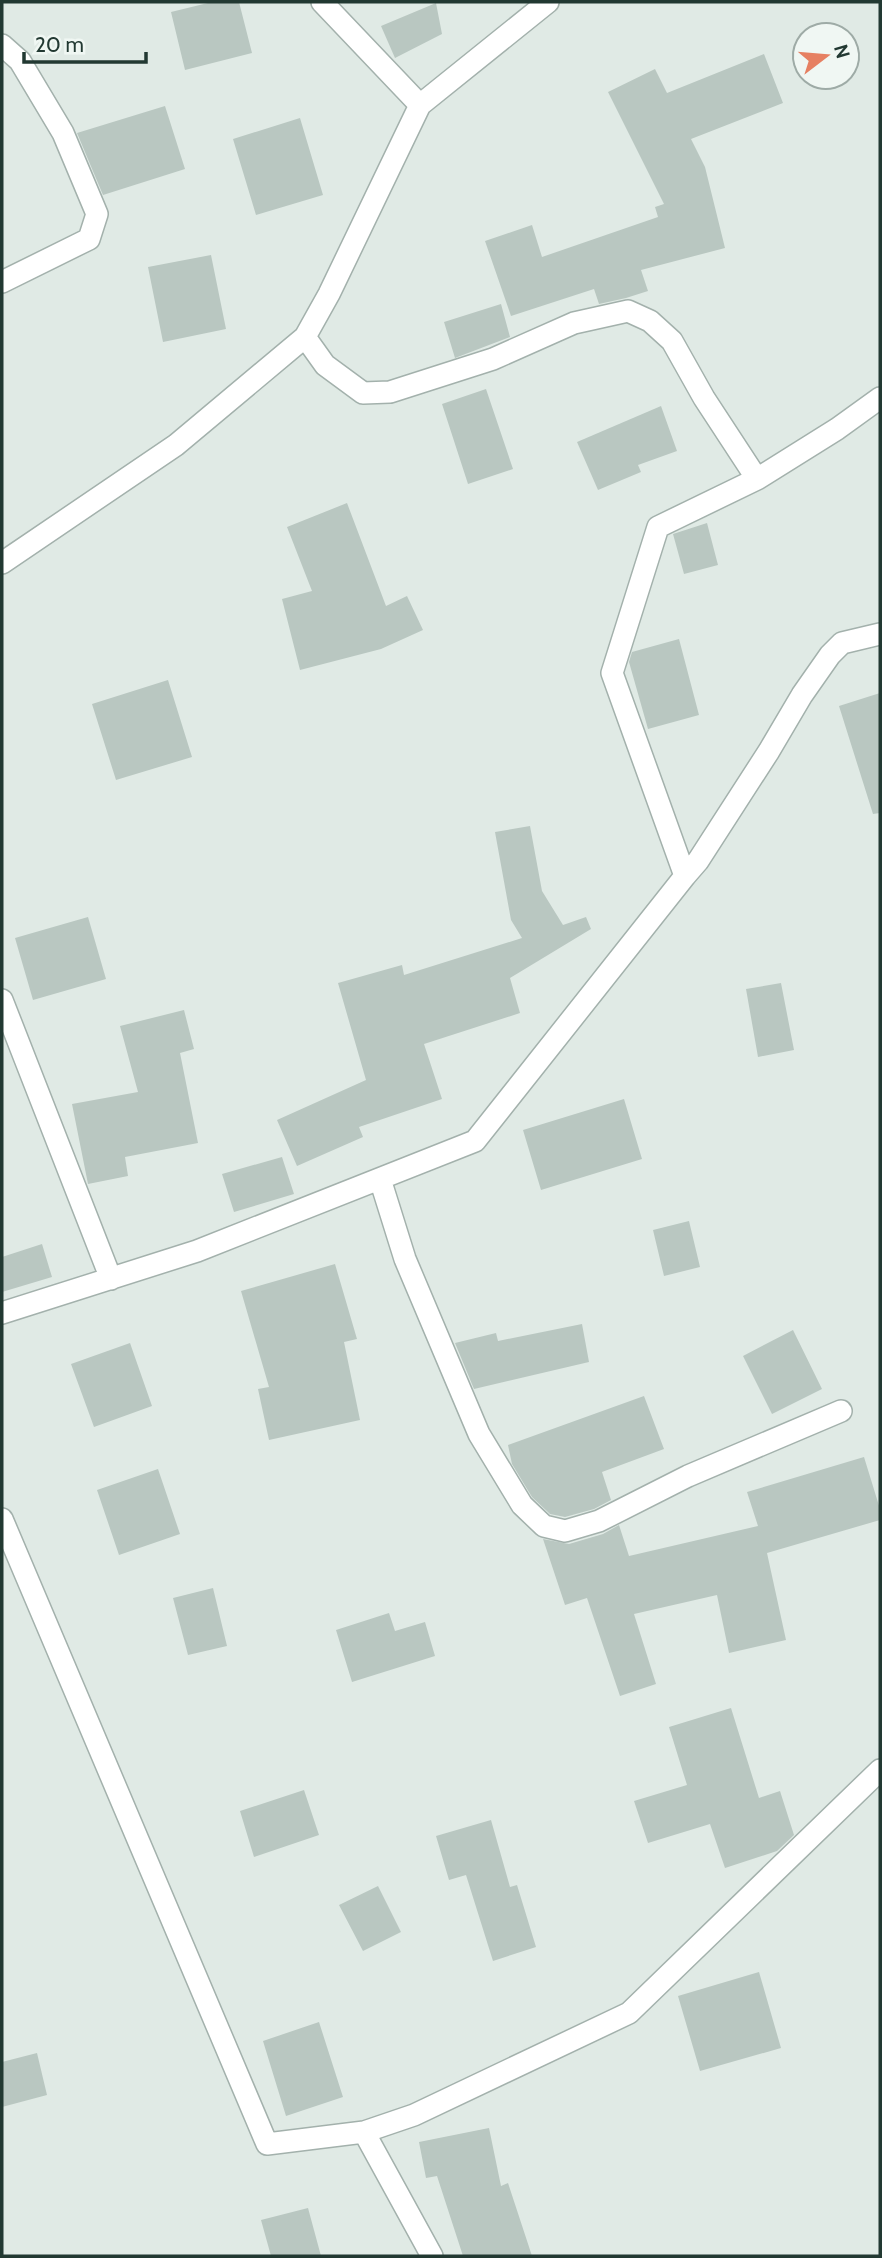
<svg xmlns="http://www.w3.org/2000/svg" width="882" height="2258" font-family="Cabin,sans-serif">
  <style>
    .building { fill: #b9c7c1 }
    .lines { fill: none; stroke-linecap: round; stroke-linejoin: round }
    .minor-casing { stroke: #a3b1ac; stroke-width: 24 }
    .minor { stroke: #fff; stroke-width: 21 }
  </style>
  <rect width="100%" height="100%" fill="#e0eae5"/>
  <path class="building" d="M 212,2 L 239,2 L 252,53 L 185,70 L 171,12 Z
    M 436,3 L 442,34 L 395,58 L 381,26 Z
    M 764,54 L 783,103 L 691,139 L 705,167 L 725,248 L 641,270 L 648,291 L 626,298 L 599,304 L 594,289 L 511,316 L 485,241 L 532,225 L 542,257 L 658,217 L 655,207 L 664,204 L 608,92 L 655,69 L 667,93 Z
    M 165,106 L 185,169 L 103,195 L 77,133 Z
    M 300,118 L 323,195 L 256,215 L 233,139 Z
    M 211,255 L 226,329 L 163,342 L 148,267 Z
    M 501,304 L 510,337 L 455,358 L 444,322 Z
    M 486,389 L 513,469 L 468,484 L 442,404 Z
    M 661,406 L 677,451 L 638,465 L 641,472 L 598,490 L 577,442 Z
    M 347,503 L 386,606 L 407,596 L 423,630 L 381,649 L 300,670 L 282,599 L 312,591 L 287,527 Z
    M 707,523 L 718,565 L 684,574 L 673,534 Z
    M 679,639 L 699,715 L 648,729 L 629,662 L 632,652 Z
    M 168,680 L 192,757 L 116,780 L 92,704 Z
    M 880,693 L 880,813 L 873,814 L 839,706 Z
    M 530,826 L 542,891 L 563,925 L 586,917 L 591,929 L 510,978 L 520,1013 L 424,1044 L 442,1099 L 359,1127 L 363,1137 L 297,1166 L 277,1120 L 366,1080 L 338,983 L 402,965 L 404,975 L 522,938 L 511,920 L 495,832 Z
    M 88,917 L 106,979 L 33,1000 L 15,938 Z
    M 781,983 L 794,1050 L 758,1057 L 746,989 Z
    M 184,1010 L 194,1049 L 180,1053 L 198,1143 L 125,1157 L 128,1176 L 88,1184 L 72,1104 L 138,1092 L 120,1026 Z
    M 624,1099 L 642,1159 L 541,1190 L 523,1130 Z
    M 282,1157 L 294,1194 L 234,1212 L 222,1174 Z
    M 689,1221 L 700,1267 L 664,1276 L 653,1230 Z
    M 42,1244 L 52,1277 L 2,1292 L 2,1257 Z
    M 335,1264 L 357,1339 L 344,1342 L 360,1420 L 269,1440 L 258,1389 L 269,1387 L 241,1291 Z
    M 582,1324 L 589,1362 L 474,1389 L 455,1343 L 496,1333 L 498,1341 Z
    M 793,1330 L 822,1389 L 772,1414 L 743,1356 Z
    M 130,1343 L 152,1406 L 94,1427 L 71,1364 Z
    M 644,1396 L 664,1449 L 602,1472 L 611,1500 L 594,1509 L 565,1517 L 550,1514 L 532,1497 L 512,1464 L 508,1445 Z
    M 864,1457 L 880,1509 L 880,1520 L 767,1553 L 786,1640 L 729,1653 L 717,1595 L 634,1614 L 656,1684 L 620,1696 L 587,1598 L 565,1605 L 543,1539 L 569,1544 L 603,1534 L 619,1525 L 629,1556 L 758,1526 L 747,1492 Z
    M 158,1469 L 180,1534 L 119,1555 L 97,1490 Z
    M 213,1588 L 227,1646 L 188,1655 L 173,1598 Z
    M 389,1613 L 395,1631 L 425,1622 L 435,1656 L 352,1682 L 336,1630 Z
    M 731,1708 L 759,1798 L 780,1791 L 794,1835 L 777,1851 L 725,1868 L 710,1824 L 648,1843 L 634,1801 L 687,1785 L 669,1727 Z
    M 304,1790 L 319,1835 L 254,1857 L 240,1811 Z
    M 491,1820 L 510,1887 L 517,1885 L 536,1947 L 493,1961 L 466,1875 L 449,1880 L 436,1836 Z
    M 378,1886 L 401,1932 L 363,1951 L 339,1905 Z
    M 759,1972 L 781,2048 L 700,2071 L 678,1996 Z
    M 319,2022 L 343,2097 L 286,2116 L 263,2041 Z
    M 37,2053 L 47,2095 L 2,2107 L 2,2062 Z
    M 489,2128 L 501,2186 L 508,2183 L 532,2256 L 463,2256 L 437,2176 L 426,2178 L 419,2142 Z
    M 308,2208 L 321,2256 L 271,2256 L 261,2220 Z"/>
  <g class="lines">
    <g class="minor-casing">
      <path id="minor" d="M 322,2 L 420,105
        M 2,45 L 20,61 L 63,133 L 97,214 L 89,239 L 2,282
        M 305,337 L 325,365 L 363,393 L 390,392 L 493,359 L 574,323 L 628,311 L 650,321 L 672,341 L 704,398 L 757,479
        M 2,563 L 176,445 L 305,337 L 329,294 L 420,105 L 548,2
        M 685,876 L 698,861 L 769,751 L 802,695 L 830,655 L 842,643 L 880,634
        M 2,1000 L 111,1279
        M 380,1179 L 405,1259 L 479,1434 L 522,1505 L 544,1526 L 565,1531 L 599,1521 L 688,1476 L 841,1411
        M 2,1313 L 197,1251 L 475,1141 L 685,876 L 612,673 L 658,527 L 757,479 L 837,429 L 880,398
        M 2,1519 L 267,2144 L 364,2132 L 414,2115 L 629,2013 L 880,1770
        M 364,2132 L 432,2256"/>
    </g>
    <use href="#minor" class="minor"/>
  </g>
  <rect width="882" height="2258" fill="none" stroke="#223932" stroke-width="7"/>
  <g transform="translate(826 56) rotate(74)"><circle r="33" fill="#f0f7f3" stroke="#9eaba6" stroke-width="2"/>
  <path d="M0-5L12 26L0 18L-12 26Z" fill="#e68062"/>
  <text y="-10" font-size="19" font-weight="bold" text-anchor="middle" fill="#223932">N</text>
  </g>
  <path d="M24 52v10h122v-10" fill="none" stroke="#223932" stroke-width="3.5"/>
  <text x="35" y="52" font-size="21" fill="#223932" stroke="#f0f7f3" stroke-width="5" paint-order="stroke">20 m</text>
</svg>
